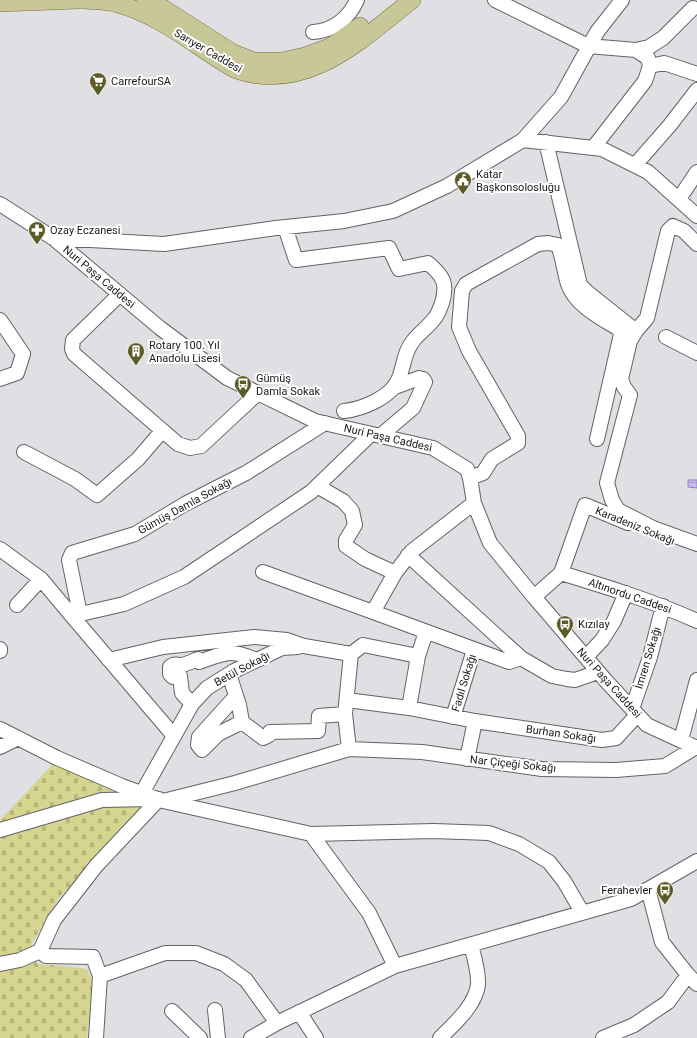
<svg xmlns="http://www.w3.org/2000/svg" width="697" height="1038" font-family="Roboto,sans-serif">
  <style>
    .cemetery { fill: url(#cemetery-stones) }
    .water { fill: url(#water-rules); stroke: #9489b7 }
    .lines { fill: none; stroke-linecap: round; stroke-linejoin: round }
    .minor-casing { stroke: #636265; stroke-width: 16 }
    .major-casing { stroke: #73723e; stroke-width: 18 }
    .minor { stroke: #fff; stroke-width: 14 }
    .major { stroke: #c8c797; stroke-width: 17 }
    .labels { text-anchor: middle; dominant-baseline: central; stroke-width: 4; stroke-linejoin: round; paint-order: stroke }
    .street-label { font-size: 11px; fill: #1a1a1b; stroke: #fff }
    .poi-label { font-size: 11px; fill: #1a1a1b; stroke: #fff; text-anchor: start }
  </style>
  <defs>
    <pattern id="cemetery-stones" width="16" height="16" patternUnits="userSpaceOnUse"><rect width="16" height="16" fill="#d5d58f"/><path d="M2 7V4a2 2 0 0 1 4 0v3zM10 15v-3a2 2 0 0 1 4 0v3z" fill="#b6b67b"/></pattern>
    <pattern id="water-rules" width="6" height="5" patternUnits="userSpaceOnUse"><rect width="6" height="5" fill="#c8b8fa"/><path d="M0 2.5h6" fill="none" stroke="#ab9ed6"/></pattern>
  </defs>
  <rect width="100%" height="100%" fill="#e0dfe3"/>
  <path class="cemetery" d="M 54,763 L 149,803 L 59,898 L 32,943 L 37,964 L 73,967 L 87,969 L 93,984 L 87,1038 L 0,1038 L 0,820 Z"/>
  <path class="water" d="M 688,480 L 697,480 L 697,488 L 688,487 Z"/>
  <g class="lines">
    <g class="minor-casing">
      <path id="minor" d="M 495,0 L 588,46 L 636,50 L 648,58 L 650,66 L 645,81 L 593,148
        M 313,32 C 333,31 349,18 357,0
        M 636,50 L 649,47 L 663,38 L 693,8
        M 650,66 L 664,63 L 697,74
        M 523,140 L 561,97 L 597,32 L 622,0
        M 546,142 L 580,285 L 587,292 L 636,331
        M 635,165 L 670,125 L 697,90
        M 679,199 L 697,172
        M 0,204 L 53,238 L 160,328 L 227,378 L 315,421 L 433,448 L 467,469 L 470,478 L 474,503 L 490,543 L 534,597 L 607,682 L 647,725 L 697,748
        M 285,227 L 296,260 L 389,248 L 399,269 L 428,263 C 443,276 448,283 442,303 C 440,308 438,315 434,319 C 428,327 419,333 413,341 C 404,352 404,366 399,378 C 392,397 363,409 344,411
        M 53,238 L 164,244 L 276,228 L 344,221 L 393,211 L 447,186 L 523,140 L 602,149 L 648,172 L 697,216
        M 697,244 L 684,231 L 673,226 L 668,231 L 647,318 L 636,331 L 630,341 L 621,379 L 624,387 L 630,395 L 607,483 L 612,500 L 618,510 L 653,528 L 697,544
        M 120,294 L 73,340 L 72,349 L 74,354 L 178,444 L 190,448 L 201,446 L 258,393
        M 0,320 L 23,354 L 17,373 L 0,379
        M 666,337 L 697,353
        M 380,436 L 413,408 L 425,382 L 423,379 L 419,378 L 395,387
        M 24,452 L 75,479 L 97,495 L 138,459 L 162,431
        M 470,478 L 483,473 L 492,459 L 518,443 L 518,436 L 469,351 L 459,327 L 462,291 L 466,284 L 538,244 L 548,243 L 558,245 C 563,258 564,271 568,284 C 575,305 601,318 619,329 L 621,334 L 597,439
        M 317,486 L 343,501 L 352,511 L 355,525 L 346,540 L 346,546 L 365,559 L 395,573
        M 474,503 L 412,551 L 395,573 L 373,612 L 509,662 L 521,658
        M 0,549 L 41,579 L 72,616 L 124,604 L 184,577 L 311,492 L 371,434
        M 408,555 L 521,658 L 552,676 L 567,679 L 575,680 L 598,672
        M 263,572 L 373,612
        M 561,573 C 607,587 653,601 697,621
        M 534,597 L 561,573 L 585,505 L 628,523
        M 17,605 L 41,579
        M 80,614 L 69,560 L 72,553 L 135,534 L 185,504 L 246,473 L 325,423
        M 72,616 L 174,736
        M 0,649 L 0,651
        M 586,657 L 602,640 L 614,621 L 626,593
        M 109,660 L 163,647 L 254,637 L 287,640 L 304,646 L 351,654 L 363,645 L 418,656
        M 229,674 L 239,705 L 242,722 L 263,738 L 269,735 L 270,732 L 318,731 L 319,716 L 345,714
        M 236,696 L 199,737 L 198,745 L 202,750 L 218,734 L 242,722
        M 347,700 L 409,708 L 475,721 L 467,759
        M 192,704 L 182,693 L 180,676 L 173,677 L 170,674 L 170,667 C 174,663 176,665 182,665 C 187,664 193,661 198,659 L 199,662 C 225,653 230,648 256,660
        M 409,708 L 418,656 L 426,632
        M 632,709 L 650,657 L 663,606
        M 453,717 L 474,650
        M 475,721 L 602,740 L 616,738 L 637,715
        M 0,729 L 57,758 L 122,786 L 163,801 L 311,834 L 369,913 L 395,966
        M 681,740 L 697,680
        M 0,747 L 18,738
        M 349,749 L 345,714 L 351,654
        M 142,793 L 192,704 L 207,688 L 234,671 L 282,648 L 298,647
        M 163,801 L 235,783 L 349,749 L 422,752 L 542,769 L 616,770 L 665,766 L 696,747
        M 0,830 L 102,800 L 150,799
        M 311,834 L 434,831 L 489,833 L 519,844 L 549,862 L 564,881 L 582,912
        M 648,889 L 662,942 L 688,975 L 697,984
        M 0,964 L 20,960 L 40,951
        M 100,976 L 165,953 L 196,953 L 224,964 L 246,980 L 277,1023
        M 215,1010 L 218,1038
        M 172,1011 L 200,1038
        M 299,1012 L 316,1038
        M 96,1038 L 100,976 L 93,957 L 46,956 L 40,951 L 54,920 L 96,866 L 159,799
        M 251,1038 L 277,1023 L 395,966 L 631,899 L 697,861
        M 440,1038 C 454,1024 475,1006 478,985 C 479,973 474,956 471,945
        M 603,1038 L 634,1025 L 668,1002 L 688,975"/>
    </g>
    <g class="major-casing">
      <path id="major" d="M 84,0 C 95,1 107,1 118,4 C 162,16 197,48 236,70 C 307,94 361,40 412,0
        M 145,0 L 163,8 L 233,53 L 254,61 L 282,61 L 305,56 L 330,47 L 360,26
        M 0,3 L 78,0"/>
    </g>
    <use href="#minor" class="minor"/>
    <use href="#major" class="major"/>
  </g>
  <defs>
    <g id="supermarket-pin" transform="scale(0.9)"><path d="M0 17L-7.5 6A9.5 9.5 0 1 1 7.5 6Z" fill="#5d5c28" stroke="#fff"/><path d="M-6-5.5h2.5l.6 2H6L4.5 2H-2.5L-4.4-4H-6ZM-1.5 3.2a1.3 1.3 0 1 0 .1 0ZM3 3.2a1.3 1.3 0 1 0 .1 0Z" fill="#fff"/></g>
    <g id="civic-pin" transform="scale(0.9)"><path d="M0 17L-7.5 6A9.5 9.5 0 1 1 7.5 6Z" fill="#5d5c28" stroke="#fff"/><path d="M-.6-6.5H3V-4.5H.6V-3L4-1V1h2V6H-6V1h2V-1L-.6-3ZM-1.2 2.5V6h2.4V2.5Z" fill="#fff"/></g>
    <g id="pharmacy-pin" transform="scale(0.9)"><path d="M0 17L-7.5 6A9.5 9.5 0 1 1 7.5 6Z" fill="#5d5c28" stroke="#fff"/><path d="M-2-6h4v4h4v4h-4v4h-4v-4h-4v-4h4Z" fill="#fff"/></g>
    <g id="building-pin" transform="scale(0.9)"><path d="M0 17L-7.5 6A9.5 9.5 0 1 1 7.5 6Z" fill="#5d5c28" stroke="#fff"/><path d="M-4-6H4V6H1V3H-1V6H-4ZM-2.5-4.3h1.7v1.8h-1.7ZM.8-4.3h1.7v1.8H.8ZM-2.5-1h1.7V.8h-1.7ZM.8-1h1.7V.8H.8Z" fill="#fff"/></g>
    <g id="bus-pin" transform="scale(0.9)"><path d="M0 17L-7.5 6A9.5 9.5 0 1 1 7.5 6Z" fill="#5d5c28" stroke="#fff"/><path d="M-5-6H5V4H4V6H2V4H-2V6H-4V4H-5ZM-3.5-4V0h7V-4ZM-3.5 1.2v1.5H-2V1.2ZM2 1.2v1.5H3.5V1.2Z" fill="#fff"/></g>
  </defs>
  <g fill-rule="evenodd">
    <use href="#supermarket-pin" x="98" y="81"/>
    <use href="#civic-pin" x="463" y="180"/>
    <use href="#pharmacy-pin" x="37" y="230"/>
    <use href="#building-pin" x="136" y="351"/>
    <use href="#bus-pin" x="243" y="384"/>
    <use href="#bus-pin" x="565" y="624"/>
    <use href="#bus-pin" x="665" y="890"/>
  </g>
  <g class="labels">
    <g class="street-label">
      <text transform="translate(208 51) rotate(30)">Sarıyer Caddesi</text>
      <text transform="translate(99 277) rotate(40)">Nuri Paşa Caddesi</text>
      <text transform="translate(388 438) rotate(13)">Nuri Paşa Caddesi</text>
      <text transform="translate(185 506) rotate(-29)">Gümüş Damla Sokağı</text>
      <text transform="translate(635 526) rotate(22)">Karadeniz Sokağı</text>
      <text transform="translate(630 596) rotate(19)">Altınordu Caddesi</text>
      <text transform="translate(648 658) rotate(-73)">İmren Sokağı</text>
      <text transform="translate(242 669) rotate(-28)">Betül Sokağı</text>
      <text transform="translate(464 683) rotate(-73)">Fadıl Sokağı</text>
      <text transform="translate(609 683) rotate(48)">Nuri Paşa Caddesi</text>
      <text transform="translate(561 734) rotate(8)">Burhan Sokağı</text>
      <text transform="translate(513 764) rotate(6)">Nar Çiçeği Sokağı</text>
    </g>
    <g class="poi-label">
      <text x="111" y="81">CarrefourSA</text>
      <text x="476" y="174">Katar<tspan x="476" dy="13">Başkonsolosluğu</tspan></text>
      <text x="50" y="230">Ozay Eczanesi</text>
      <text x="149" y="345">Rotary 100. Yıl<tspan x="149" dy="13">Anadolu Lisesi</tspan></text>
      <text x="256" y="378">Gümüş<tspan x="256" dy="13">Damla Sokak</tspan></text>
      <text x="578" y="624">Kızılay</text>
      <text x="652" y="890" text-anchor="end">Ferahevler</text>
    </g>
  </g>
</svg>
